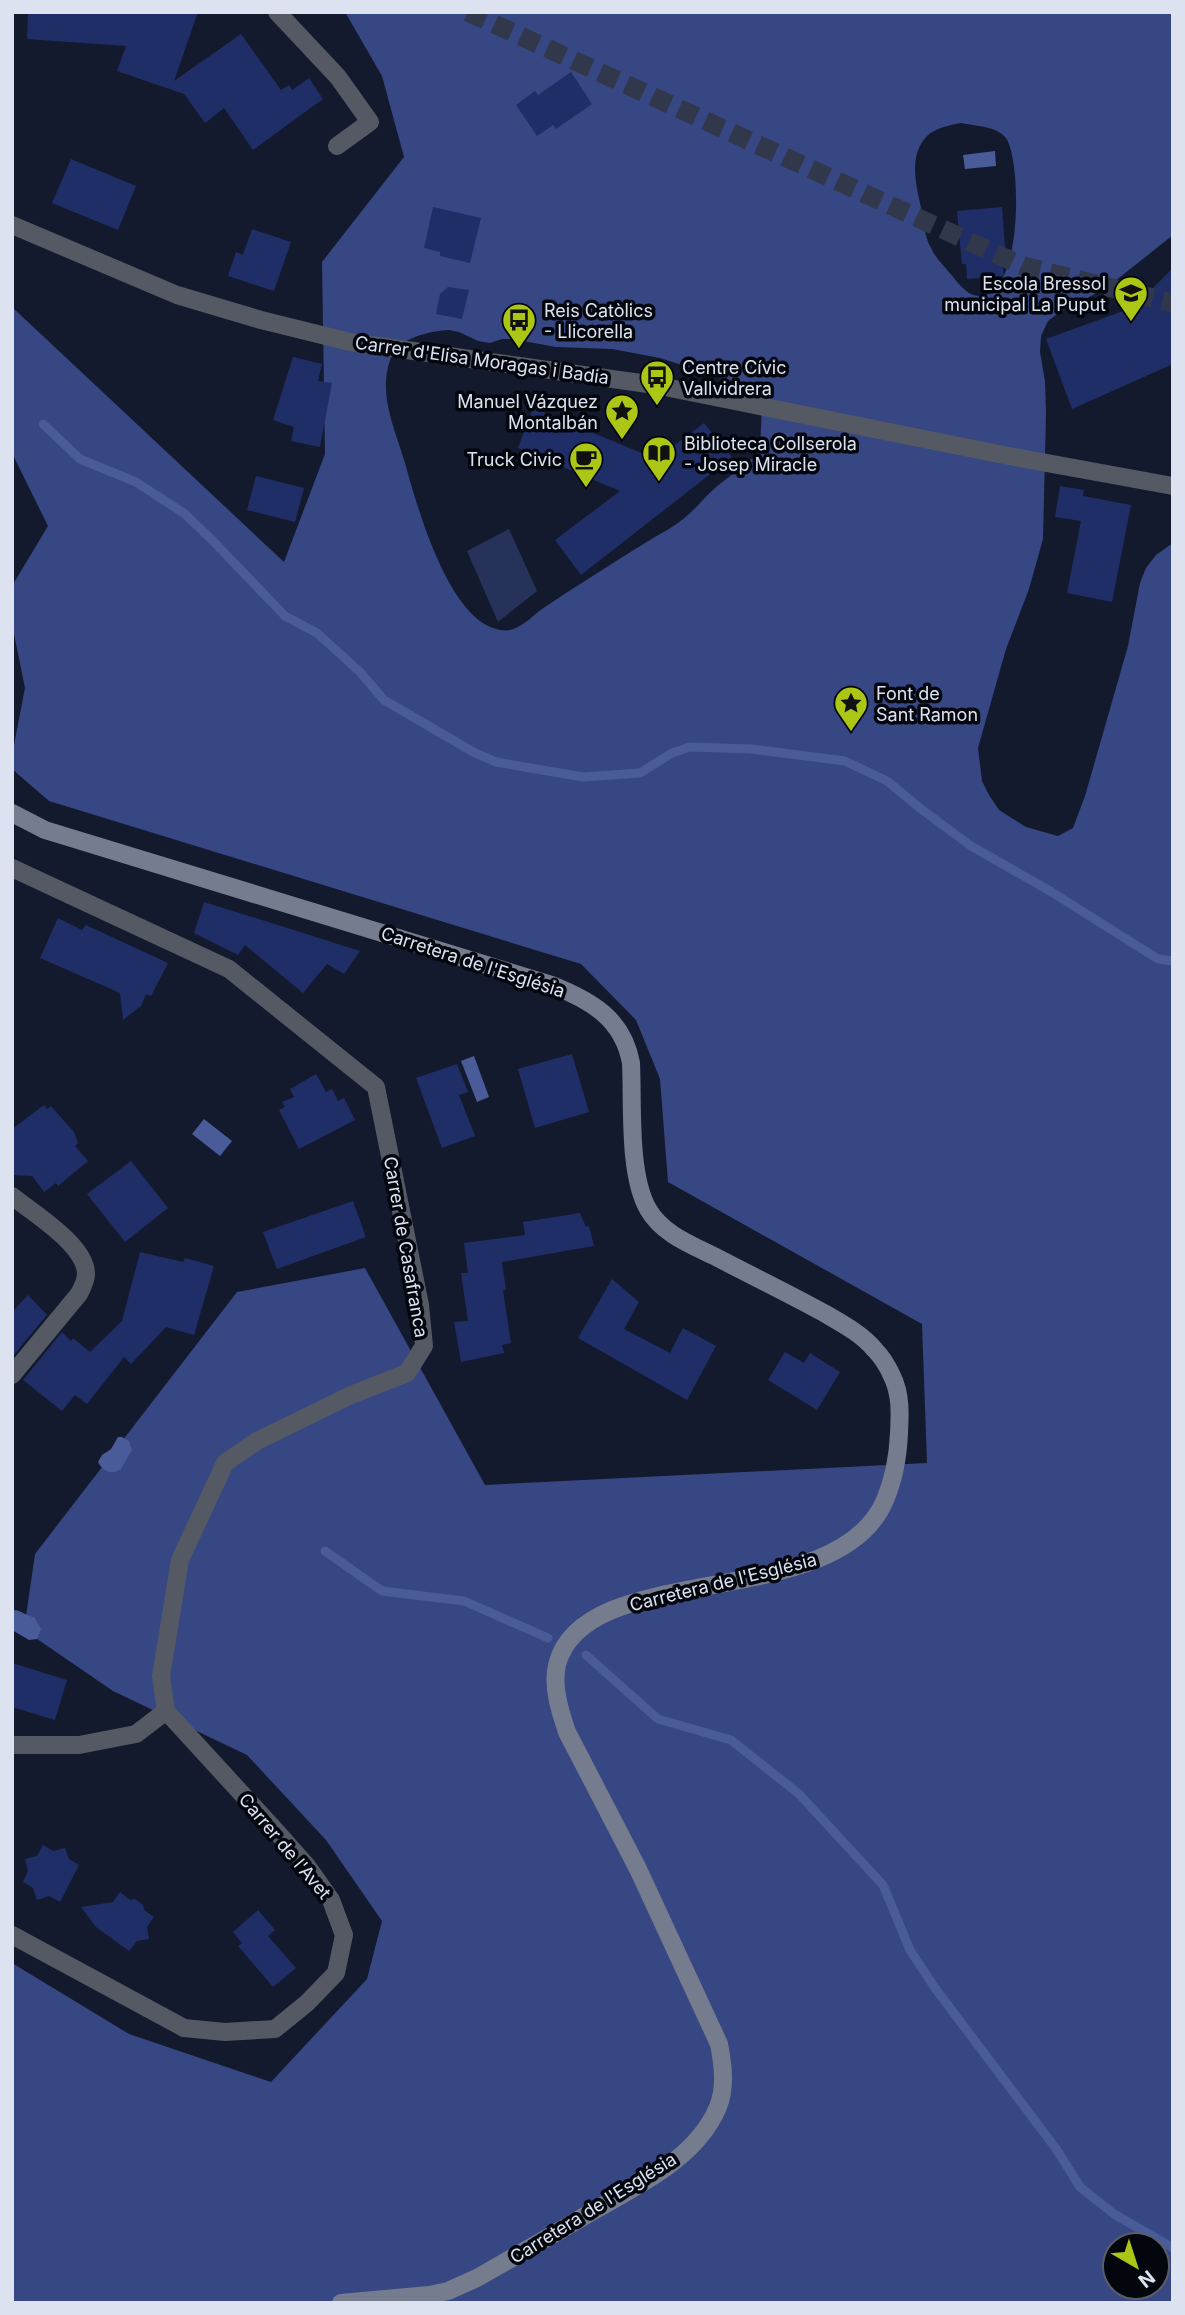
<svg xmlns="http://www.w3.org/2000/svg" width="1185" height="2315" font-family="Inter,sans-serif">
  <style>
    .green { fill: #26325a }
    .forest { fill: #364783; fill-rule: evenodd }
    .water { fill: #495c99 }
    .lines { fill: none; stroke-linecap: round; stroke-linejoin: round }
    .stream { stroke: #495c99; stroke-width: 9 }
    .building { fill: #202e67 }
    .trunk-tunnel { stroke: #31384b; stroke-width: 19; stroke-dasharray: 19 10; stroke-linecap: butt }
    .minor { stroke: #545964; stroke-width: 18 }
    .secondary { stroke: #757c8d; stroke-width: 18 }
    .labels { text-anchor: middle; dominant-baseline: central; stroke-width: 7; stroke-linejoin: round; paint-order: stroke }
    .poi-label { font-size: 18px; fill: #dce2f0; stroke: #04060e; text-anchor: start }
    .street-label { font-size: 18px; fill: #dce2f0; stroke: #04060e }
  </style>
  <rect width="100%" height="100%" fill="#131a2e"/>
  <path class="green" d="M 509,529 L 537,591 L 498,622 L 467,551 Z"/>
  <path class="forest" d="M 345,12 L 1173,12 L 1173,235 L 1105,289 L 1061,311 L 1048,321 L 1041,336 L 1040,352 L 1045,381 L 1046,413 L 1043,539 L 1029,589 L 1006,649 L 978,748 L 982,781 L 989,795 L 999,810 L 1026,827 L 1058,836 L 1073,828 L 1085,796 L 1128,646 L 1140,583 L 1146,568 L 1156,555 L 1170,545 L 1173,546 L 1173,2303 L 12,2303 L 12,1963 L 129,2034 L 271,2082 L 367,1979 L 382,1921 L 326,1840 L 247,1755 L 113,1691 L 24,1630 L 35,1554 L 237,1292 L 365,1268 L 485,1485 L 927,1463 L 922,1324 L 668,1182 L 660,1079 L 636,1020 L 581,964 L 49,801 L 12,769 L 12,755 L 25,688 L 12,624 L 12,586 L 48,526 L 12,453 L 12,307 L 284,562 L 325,454 L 322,262 L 404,157 L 382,76 ZM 961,123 C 975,126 997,126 1006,138 C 1022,162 1023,298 979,296 C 969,296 959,285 954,278 C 946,268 936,259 931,248 C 925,238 924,224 922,212 C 917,188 907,157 927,136 C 935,128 950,125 961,123 ZM 449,330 L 459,332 L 478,341 L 490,343 L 502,339 L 512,339 L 556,347 L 612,349 L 660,358 L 739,383 L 759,394 L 762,404 L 760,451 C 747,465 730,475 715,488 C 706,496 698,506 689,514 C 677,526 659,534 645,543 C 610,565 576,586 542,609 C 530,618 517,633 501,630 C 449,623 417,506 405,463 C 395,429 378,395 390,360 C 397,338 429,331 449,330 ZM 1115,2245 L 1157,2245 L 1157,2287 L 1115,2287 Z"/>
  <path class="water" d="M 995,151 L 996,166 L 965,169 L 963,155 Z
    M 474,1056 L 489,1097 L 477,1102 L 461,1061 Z
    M 204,1119 L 232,1141 L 220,1156 L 192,1134 Z
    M 118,1437 L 122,1437 L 129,1441 L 132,1450 L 121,1469 C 112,1475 103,1472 98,1462 L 102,1455 L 111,1449 Z
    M 12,1610 C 20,1609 26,1616 34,1617 L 41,1629 L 37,1639 L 29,1640 L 12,1630 Z"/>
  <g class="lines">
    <path class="stream" d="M 43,424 L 80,459 L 136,482 L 185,514 L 213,541 L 285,616 L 317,633 L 360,672 L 384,700 L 475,753 L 496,762 L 583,777 L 640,773 L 672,753 L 690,747 L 751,749 L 845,761 L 887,781 L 921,809 L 971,846 L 1050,891 L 1158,959 L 1173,961
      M 325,1551 L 382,1591 L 464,1601 L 548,1638
      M 586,1655 L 658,1719 L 731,1740 L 799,1794 L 883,1885 L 910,1950 L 935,1988 L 1057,2150 L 1080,2187 L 1114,2214 L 1173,2248"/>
  </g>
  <path class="building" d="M 28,12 L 198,12 L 174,81 L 241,34 L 281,90 L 289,85 L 292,90 L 309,78 L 323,99 L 253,150 L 224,108 L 205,123 L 184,94 L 117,71 L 126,46 L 27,39 Z
    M 571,72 L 592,104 L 556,129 L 553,125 L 537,136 L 516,105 L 535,91 L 538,95 Z
    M 71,159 L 136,186 L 118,230 L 52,203 Z
    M 433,207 L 481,218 L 470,263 L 440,256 L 440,252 L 424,248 Z
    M 1002,207 L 1006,261 L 1002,261 L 1004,276 L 967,279 L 966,264 L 962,264 L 957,211 Z
    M 252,229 L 291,242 L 274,291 L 228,276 L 236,252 L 243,255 Z
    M 1173,268 L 1173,364 L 1072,409 L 1046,339 L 1134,307 Z
    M 448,287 L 469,290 L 462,319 L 436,314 L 440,294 Z
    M 293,357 L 322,364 L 318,381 L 332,383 L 320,447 L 291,441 L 294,427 L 273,420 Z
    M 533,408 L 656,459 L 704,423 L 732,457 L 581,575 L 555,540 L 620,491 L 518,448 Z
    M 256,476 L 304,488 L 295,522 L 247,510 Z
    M 1060,486 L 1084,490 L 1083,496 L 1131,505 L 1112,602 L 1067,593 L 1081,521 L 1055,517 Z
    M 204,902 L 281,926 L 360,951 L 344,974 L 327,964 L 303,993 L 245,945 L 238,955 L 194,933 Z
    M 58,918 L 82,930 L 86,925 L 168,963 L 151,996 L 146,994 L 141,1006 L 123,1020 L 120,993 L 40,958 Z
    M 572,1054 L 589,1112 L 535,1128 L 518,1069 Z
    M 457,1064 L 468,1092 L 459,1095 L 475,1136 L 442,1148 L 416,1078 Z
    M 316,1074 L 326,1092 L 332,1089 L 338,1101 L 344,1098 L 355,1120 L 299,1149 L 279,1110 L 285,1107 L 282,1102 L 294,1097 L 290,1089 Z
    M 44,1105 L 47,1109 L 51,1106 L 74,1132 L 78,1143 L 75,1146 L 88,1161 L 58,1186 L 56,1183 L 44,1192 L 32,1176 L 12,1175 L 12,1129 Z
    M 131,1161 L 168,1208 L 125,1242 L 87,1194 Z
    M 353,1201 L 366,1237 L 277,1269 L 263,1232 Z
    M 580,1213 L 586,1227 L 589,1226 L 594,1246 L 502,1262 L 506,1290 L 503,1290 L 511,1343 L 502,1345 L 504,1353 L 461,1362 L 454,1322 L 468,1321 L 461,1273 L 468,1273 L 464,1243 L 525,1235 L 523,1222 Z
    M 140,1252 L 183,1262 L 185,1258 L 214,1266 L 194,1335 L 166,1327 L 131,1364 L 124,1357 L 87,1404 L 75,1395 L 62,1411 L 23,1380 L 62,1332 L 71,1341 L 73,1338 L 90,1352 L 122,1321 Z
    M 612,1279 L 639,1302 L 624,1329 L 670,1353 L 683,1328 L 716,1346 L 687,1400 L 578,1338 Z
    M 28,1295 L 47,1315 L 12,1357 L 12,1312 Z
    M 785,1352 L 804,1363 L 810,1353 L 840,1372 L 817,1410 L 768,1380 Z
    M 12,1663 L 67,1680 L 55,1720 L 12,1707 Z
    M 43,1845 L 53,1851 L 65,1848 L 69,1859 L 79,1865 L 60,1902 L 49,1896 L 37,1900 L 33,1888 L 23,1882 L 28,1871 L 25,1859 L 37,1856 Z
    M 120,1892 L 130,1900 L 135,1899 L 143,1905 L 144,1910 L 154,1917 L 147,1927 L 149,1939 L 137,1941 L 129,1951 L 96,1927 L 81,1907 L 113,1902 Z
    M 258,1910 L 275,1930 L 268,1936 L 296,1968 L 273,1987 L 238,1946 L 242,1943 L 233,1932 Z"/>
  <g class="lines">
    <path class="trunk-tunnel" d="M 468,12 L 1023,266 L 1173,303"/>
    <path class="minor" d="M 277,12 L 338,77 L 370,122 L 337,146
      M 12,225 L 177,295 L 261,320 L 350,342 L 655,385 L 1009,456 L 1173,486
      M 12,868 L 229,969 L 376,1087 L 420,1305 L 424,1346 L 407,1373 L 351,1395 L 257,1441 L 225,1463 L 180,1560 L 161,1676 L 166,1711 L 136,1734 L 79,1745 L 12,1745
      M 12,1196 C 33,1213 86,1245 86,1274 C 86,1281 82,1288 79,1294 L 12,1375
      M 12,1935 L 184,2028 L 225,2032 L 275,2029 L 307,2003 L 336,1973 L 344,1935 L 331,1900 L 307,1866 L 275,1830 L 166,1711"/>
    <path class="secondary" d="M 12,813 L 45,830 L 552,985 C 592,1001 623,1019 631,1063 C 633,1104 628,1174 648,1209 C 662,1234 692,1245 716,1257 C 752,1276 788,1293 824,1313 C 841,1323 862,1334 875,1350 C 882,1357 888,1367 892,1376 C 901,1394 900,1414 899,1433 C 898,1456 894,1479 885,1500 C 837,1615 583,1557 557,1665 C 552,1687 560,1711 567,1732 L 638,1869 L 719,2044 C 723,2065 726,2087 718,2107 C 696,2160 634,2187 588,2214 C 551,2236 514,2257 477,2278 L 448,2291 L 429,2295 L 341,2303"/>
  </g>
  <defs>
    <g id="school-pin" transform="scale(1.75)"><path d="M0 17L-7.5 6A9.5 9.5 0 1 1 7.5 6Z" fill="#abc615" stroke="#04060e"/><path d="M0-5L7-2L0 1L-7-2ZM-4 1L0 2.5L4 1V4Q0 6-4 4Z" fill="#111"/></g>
    <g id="bus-pin" transform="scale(1.75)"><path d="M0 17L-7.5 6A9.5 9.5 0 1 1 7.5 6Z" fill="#abc615" stroke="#04060e"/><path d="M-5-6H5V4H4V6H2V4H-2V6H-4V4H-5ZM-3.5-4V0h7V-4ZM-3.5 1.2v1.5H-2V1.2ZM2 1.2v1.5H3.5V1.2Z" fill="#111"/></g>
    <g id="sight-pin" transform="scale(1.75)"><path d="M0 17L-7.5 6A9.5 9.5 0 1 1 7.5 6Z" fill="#abc615" stroke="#04060e"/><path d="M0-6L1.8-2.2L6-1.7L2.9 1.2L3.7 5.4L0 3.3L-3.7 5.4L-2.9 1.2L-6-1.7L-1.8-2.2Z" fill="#111"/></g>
    <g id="library-pin" transform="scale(1.75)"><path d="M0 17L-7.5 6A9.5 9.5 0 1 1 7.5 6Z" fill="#abc615" stroke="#04060e"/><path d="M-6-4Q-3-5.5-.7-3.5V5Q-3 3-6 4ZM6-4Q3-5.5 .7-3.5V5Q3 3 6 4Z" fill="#111"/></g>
    <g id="cafe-pin" transform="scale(1.75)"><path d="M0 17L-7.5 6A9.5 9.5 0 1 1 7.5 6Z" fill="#abc615" stroke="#04060e"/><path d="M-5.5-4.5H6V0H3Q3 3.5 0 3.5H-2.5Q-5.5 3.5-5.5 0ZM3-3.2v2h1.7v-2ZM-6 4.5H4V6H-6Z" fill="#111"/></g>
  </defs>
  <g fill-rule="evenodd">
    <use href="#school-pin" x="1131" y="293"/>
    <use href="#bus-pin" x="519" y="320"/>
    <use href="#bus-pin" x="657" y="377"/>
    <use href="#sight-pin" x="622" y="411"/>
    <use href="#library-pin" x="659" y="453"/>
    <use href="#cafe-pin" x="586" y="459"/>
    <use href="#sight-pin" x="851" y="703"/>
  </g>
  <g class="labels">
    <g class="poi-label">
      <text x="1106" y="283" text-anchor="end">Escola Bressol<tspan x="1106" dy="21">municipal La Puput</tspan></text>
      <text x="544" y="310">Reis Catòlics<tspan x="544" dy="21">- Llicorella</tspan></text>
      <text x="682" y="367">Centre Cívic<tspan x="682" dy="21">Vallvidrera</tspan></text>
      <text x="598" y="401" text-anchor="end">Manuel Vázquez<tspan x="598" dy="21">Montalbán</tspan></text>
      <text x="684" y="443">Biblioteca Collserola<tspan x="684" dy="21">- Josep Miracle</tspan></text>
      <text x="562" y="459" text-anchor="end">Truck Civic</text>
      <text x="876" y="693">Font de<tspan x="876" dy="21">Sant Ramon</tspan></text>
    </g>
    <g class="street-label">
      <text transform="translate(482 360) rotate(8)">Carrer d'Elisa Moragas i Badia</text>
      <text transform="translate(473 962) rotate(18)">Carretera de l'Església</text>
      <text transform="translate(406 1247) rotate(80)">Carrer de Casafranca</text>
      <text transform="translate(723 1582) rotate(-14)">Carretera de l'Església</text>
      <text transform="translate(285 1846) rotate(50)">Carrer de l'Avet</text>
      <text transform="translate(593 2208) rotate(-32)">Carretera de l'Església</text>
    </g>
  </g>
  <rect width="1185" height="2315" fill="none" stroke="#dce2f0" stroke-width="28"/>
  <g transform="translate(1136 2266) rotate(141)"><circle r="33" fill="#04060e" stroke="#5a5e68" stroke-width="2"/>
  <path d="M0-5L12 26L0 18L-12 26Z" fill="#abc615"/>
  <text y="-10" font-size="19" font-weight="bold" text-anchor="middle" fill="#dce2f0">N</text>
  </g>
</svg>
